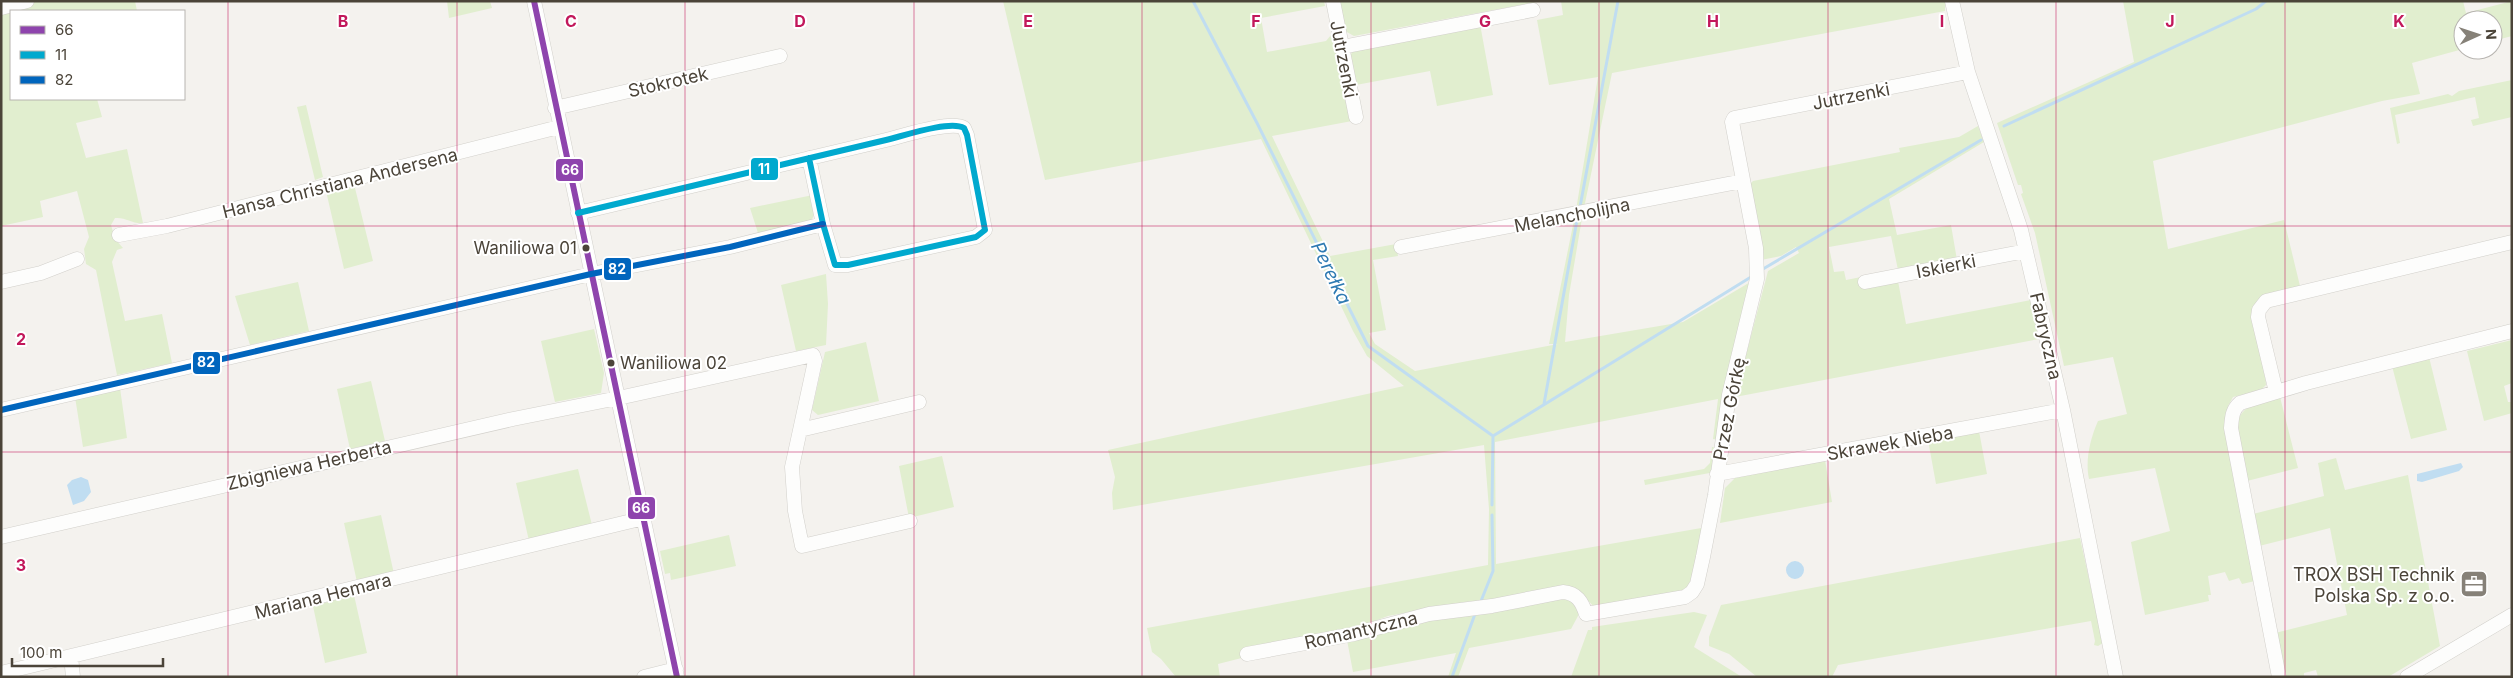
<svg xmlns="http://www.w3.org/2000/svg" width="2513" height="678" font-family="Inter,sans-serif">
  <style>
    .green { fill: #e1eecf }
    .water { fill: #c0ddf1 }
    .lines { fill: none; stroke-linecap: round; stroke-linejoin: round }
    .stream { stroke: #c0ddf1; stroke-width: 3 }
    .minor-casing { stroke: #d2d0cb; stroke-width: 15 }
    .minor { stroke: #fdfdfc; stroke-width: 14 }
    .bus-1-casing { stroke: #fff; stroke-width: 10 }
    .bus-2-casing { stroke: #fff; stroke-width: 10 }
    .bus-3-casing { stroke: #fff; stroke-width: 10 }
    .bus-1 { stroke: #8e44ad; stroke-width: 6 }
    .bus-2 { stroke: #00a9ce; stroke-width: 6 }
    .bus-3 { stroke: #0065bd; stroke-width: 6 }
    .grid { fill: none; stroke: #c2185b; stroke-width: 1; stroke-opacity: 0.55 }
    .bus-dot { fill: #4b4439; stroke: #fff; stroke-width: 2 }
    .labels { text-anchor: middle; dominant-baseline: central; stroke-width: 4; stroke-linejoin: round; paint-order: stroke }
    .bus-label { font-size: 17px; fill: #4b4439; stroke: #fff; text-anchor: end }
    .street-label { font-size: 18px; fill: #4b4439; stroke: #fff }
    .poi-label { font-size: 18px; fill: #4b4439; stroke: #fff; text-anchor: end }
    .water-label { font-size: 19px; font-style: italic; fill: #2e7ab2; stroke: #fff }
    .grid-label { font-size: 16px; text-anchor: middle; font-weight: bold; fill: #c2185b; stroke: #fff; stroke-width: 4; stroke-linejoin: round; paint-order: stroke }
    .line-badge { stroke: #fff; stroke-width: 2 }
    .badge-label { font-size: 14px; text-anchor: middle; font-weight: bold; fill: #fff }
  </style>
  <rect width="100%" height="100%" fill="#f4f2ee"/>
  <path class="green" d="M 33,1 L 135,1 L 137,11 L 11,11 L 11,99 L 97,99 L 102,117 L 76,123 L 86,158 L 127,149 L 143,223 C 132,224 126,217 115,218 L 111,225 L 115,239 L 123,248 L 117,250 L 112,262 L 125,321 L 162,314 L 172,363 L 117,375 L 96,270 L 86,264 L 84,249 L 89,237 L 77,191 L 40,201 L 43,217 L 1,226 L 1,9 Z
    M 447,1 L 490,1 L 492,8 L 449,18 Z
    M 1003,1 L 1324,1 L 1325,6 L 1261,18 L 1267,52 L 1326,41 L 1331,35 L 1335,43 L 1352,121 L 1272,136 L 1330,256 L 1396,244 L 1398,256 L 1373,260 L 1386,330 L 1369,333 L 1375,344 L 1415,371 L 1558,344 L 1549,344 L 1574,220 L 1582,218 L 1569,295 L 1565,342 L 1683,322 L 1752,281 L 1732,354 L 1719,440 L 1713,439 L 1718,399 L 1495,442 L 1496,564 L 1707,527 L 1698,568 L 1686,592 L 1596,609 L 1580,592 L 1485,605 L 1475,601 L 1465,602 L 1388,616 L 1348,631 L 1218,664 L 1220,677 L 1176,677 L 1161,659 L 1152,652 L 1147,628 L 1488,565 L 1489,509 L 1484,445 L 1113,510 L 1112,493 L 1115,477 L 1108,450 L 1404,386 L 1367,356 L 1353,331 L 1261,139 L 1045,180 Z
    M 1340,1 L 1536,1 L 1537,2 L 1354,36 L 1345,31 Z
    M 1561,1 L 1945,1 L 1945,11 L 1612,73 L 1584,208 L 1576,210 L 1598,77 L 1549,85 L 1537,20 L 1563,15 Z
    M 2123,1 L 2463,1 L 2466,13 L 2512,1 L 2512,36 L 2493,41 L 2493,20 L 2463,20 L 2463,49 L 2412,63 L 2420,94 L 2382,101 L 2153,161 L 2168,249 L 2284,220 L 2300,286 L 2261,299 L 2266,385 L 2261,390 L 2233,397 L 2228,406 L 2226,417 L 2255,581 L 2242,584 L 2239,578 L 2229,581 L 2225,572 L 2208,576 L 2211,595 L 2208,595 L 2209,601 L 2145,615 L 2131,542 L 2170,531 L 2155,468 L 2089,479 C 2085,461 2090,439 2098,421 L 2127,414 L 2113,357 L 2064,366 L 2035,233 L 2021,194 L 2023,193 L 2021,185 L 2018,185 L 1997,123 L 2134,62 Z
    M 1480,24 L 1493,95 L 1437,106 L 1430,71 L 1356,85 L 1350,56 L 1354,49 Z
    M 2512,80 L 2512,117 L 2473,126 L 2471,120 L 2479,118 L 2475,97 L 2395,115 L 2400,143 L 2397,144 L 2390,108 L 2448,94 L 2452,96 L 2459,91 Z
    M 306,105 L 323,177 L 315,180 L 297,107 Z
    M 1978,126 L 1984,142 L 1889,199 L 1897,235 L 1951,225 L 1957,260 L 1898,270 L 1891,236 L 1829,247 L 1834,272 L 1844,271 L 1846,280 L 1861,277 L 1898,281 L 1906,324 L 2031,300 L 2039,339 L 1735,397 L 1768,271 L 1799,253 L 1796,247 L 1781,256 L 1761,260 L 1748,186 L 1753,181 L 1900,152 L 1899,148 L 1959,137 Z
    M 354,184 L 373,261 L 344,269 L 326,191 Z
    M 813,195 L 816,208 L 812,220 L 758,233 L 750,208 Z
    M 826,274 L 828,304 L 826,345 L 796,351 L 781,285 Z
    M 298,282 L 309,331 L 250,345 L 235,296 Z
    M 594,329 L 604,373 L 601,393 L 555,402 L 541,341 Z
    M 2512,340 L 2512,383 L 2504,386 L 2508,402 L 2512,402 L 2512,413 L 2484,421 L 2467,351 Z
    M 866,342 L 879,401 L 818,415 L 812,410 L 825,352 Z
    M 2429,357 L 2447,430 L 2411,439 L 2392,366 Z
    M 371,381 L 385,441 L 350,449 L 337,389 Z
    M 120,388 L 127,438 L 83,447 L 75,397 Z
    M 2280,397 L 2298,468 L 2247,481 L 2237,424 C 2242,403 2261,402 2280,397 Z
    M 1979,431 L 1987,474 L 1936,484 L 1928,440 Z
    M 1712,447 L 1718,448 L 1715,472 L 1645,485 L 1644,480 L 1704,469 L 1710,463 Z
    M 942,456 L 954,507 L 909,518 L 899,466 Z
    M 2336,458 L 2345,490 L 2408,475 L 2440,646 L 2388,677 L 2318,677 L 2316,670 L 2304,673 L 2304,677 L 2283,677 L 2275,633 L 2347,615 L 2330,528 L 2259,546 L 2253,514 L 2324,496 L 2318,463 Z
    M 1825,460 L 1832,502 L 1720,523 L 1725,488 L 1735,478 Z
    M 578,469 L 592,525 L 529,541 L 516,483 Z
    M 381,515 L 394,574 L 357,582 L 344,523 Z
    M 729,535 L 736,566 L 671,580 L 670,573 L 665,574 L 660,551 Z
    M 2080,538 L 2103,643 L 2098,646 L 2094,645 L 2095,641 L 2091,621 L 1838,665 L 1832,677 L 1757,677 L 1729,654 L 1709,646 L 1709,637 L 1721,605 Z
    M 354,595 L 367,653 L 325,663 L 313,606 Z
    M 1572,596 L 1579,605 L 1578,616 L 1571,629 L 1469,648 L 1458,677 L 1448,677 L 1456,653 L 1353,672 L 1347,640 L 1434,617 Z
    M 1694,612 L 1707,615 L 1694,647 L 1742,677 L 1571,677 L 1588,630 L 1592,630 L 1592,627 Z"/>
  <path class="water" d="M 2461,463 L 2463,467 L 2459,471 L 2422,482 L 2417,481 L 2417,474 Z
    M 81,477 L 88,480 L 91,492 L 84,501 L 73,505 L 67,485 L 72,480 Z
    M1786 570a9 9 0 1 1 18 0a9 9 0 1 1-18 0Z"/>
  <g class="lines">
    <path class="stream" d="M 1193,1 L 1257,123 L 1368,346 L 1493,436 L 1492,505
      M 2004,126 L 2256,9 L 2266,1
      M 1580,207 L 1618,1
      M 1763,269 L 1981,140
      M 1544,404 L 1577,220
      M 1493,436 L 1751,277
      M 1481,601 L 1493,571 L 1492,515
      M 1452,677 L 1475,614"/>
    <g class="minor-casing">
      <path id="minor" d="M 534,1 L 677,677
        M 1333,1 L 1356,117
        M 1952,1 L 1968,72 L 2021,230 L 2063,410 L 2116,677
        M 1,8 L 27,1
        M 1342,47 L 1533,10
        M 555,108 L 780,56
        M 578,213 C 681,189 783,164 886,140 C 903,136 950,120 964,128 L 967,135 L 985,230 L 976,237 L 848,265 L 835,265 L 823,224 L 809,158
        M 119,235 L 167,226 L 559,127
        M 1401,247 L 1743,181
        M 1,282 L 41,273 L 77,259
        M 1865,282 L 2026,251
        M 2276,392 L 2258,317 L 2259,310 L 2266,301 L 2512,242
        M 1,410 L 591,274 L 730,247 L 823,224
        M 800,430 L 919,402
        M 1717,474 L 2063,410
        M 1,537 L 513,419 L 623,397 L 813,355 L 815,361 L 792,467 L 795,511 L 802,546 L 910,521
        M 1247,654 L 1354,634 L 1429,614 L 1492,606 L 1563,592 C 1577,593 1582,602 1586,614 L 1685,597 L 1692,592 L 1697,584 L 1703,557 L 1715,495 L 1729,395 L 1757,279 L 1756,248 L 1732,122 L 1734,118 L 1968,72
        M 71,656 L 73,677
        M 1,673 L 644,518
        M 644,677 L 676,669
        M 2279,677 L 2231,428 C 2232,417 2232,410 2240,403 L 2306,383 L 2512,331
        M 2407,677 L 2512,615"/>
    </g>
    <use href="#minor" class="minor"/>
    <g class="bus-1-casing">
      <path id="bus-1" d="M 534,1 L 677,677"/>
    </g>
    <g class="bus-2-casing">
      <path id="bus-2" d="M 578,213 C 681,189 783,164 886,140 C 903,136 950,120 964,128 L 967,135 L 985,230 L 976,237 L 848,265 L 835,265 L 823,224 L 809,158"/>
    </g>
    <g class="bus-3-casing">
      <path id="bus-3" d="M 1,410 L 591,274 L 730,247 L 823,224"/>
    </g>
    <use href="#bus-1" class="bus-1"/>
    <use href="#bus-2" class="bus-2"/>
    <use href="#bus-3" class="bus-3"/>
  </g>
  <path class="grid" d="M 228,1 L 228,677M 457,1 L 457,677M 685,1 L 685,677M 914,1 L 914,677M 1142,1 L 1142,677M 1371,1 L 1371,677M 1599,1 L 1599,677M 1828,1 L 1828,677M 2056,1 L 2056,677M 2285,1 L 2285,677M 1,226 L 2512,226M 1,452 L 2512,452"/>
  <defs>
    <g id="office-square" transform="scale(1.4375)"><rect x="-9" y="-9" width="18" height="18" rx="4" fill="#868178" stroke="#fff"/><path d="M-6-3h4V-5.5h4V-3h4V5H-6ZM-1-4.5V-3h2v-1.5ZM-6 0V1H6V0Z" fill="#fff"/></g>
  </defs>
  <g fill-rule="evenodd">
    <use href="#office-square" x="2474" y="584"/>
  </g>
  <g class="bus-dot">
    <circle cx="586" cy="248" r="4.5"/>
    <circle cx="611" cy="363" r="4.5"/>
  </g>
  <g class="labels">
    <g class="bus-label">
      <text x="577" y="248">Waniliowa 01</text>
      <text x="620" y="363" text-anchor="start">Waniliowa 02</text>
    </g>
    <g class="street-label">
      <text transform="translate(1344 59) rotate(79)">Jutrzenki</text>
      <text transform="translate(668 82) rotate(-13)">Stokrotek</text>
      <text transform="translate(1851 96) rotate(-11)">Jutrzenki</text>
      <text transform="translate(340 183) rotate(-14)">Hansa Christiana Andersena</text>
      <text transform="translate(1572 215) rotate(-11)">Melancholijna</text>
      <text transform="translate(1946 266) rotate(-11)">Iskierki</text>
      <text transform="translate(2046 336) rotate(77)">Fabryczna</text>
      <text transform="translate(1729 409) rotate(-79)">Przez Górkę</text>
      <text transform="translate(1890 443) rotate(-10)">Skrawek Nieba</text>
      <text transform="translate(309 465) rotate(-13)">Zbigniewa Herberta</text>
      <text transform="translate(323 596) rotate(-14)">Mariana Hemara</text>
      <text transform="translate(1361 630) rotate(-13)">Romantyczna</text>
    </g>
    <g class="poi-label">
      <text x="2455" y="574">TROX BSH Technik<tspan x="2455" dy="21">Polska Sp. z o.o.</tspan></text>
    </g>
    <g class="water-label">
      <text transform="translate(1331 273) rotate(64)">Perełka</text>
    </g>
  </g>
  <g class="grid-label">
    <text x="343" y="27">B</text>
    <text x="571" y="27">C</text>
    <text x="800" y="27">D</text>
    <text x="1028" y="27">E</text>
    <text x="1256" y="27">F</text>
    <text x="1485" y="27">G</text>
    <text x="1713" y="27">H</text>
    <text x="1942" y="27">I</text>
    <text x="2170" y="27">J</text>
    <text x="2399" y="27">K</text>
    <text x="21" y="345">2</text>
    <text x="21" y="571">3</text>
  </g>
  <g class="line-badge">
    <rect x="750" y="157" width="29" height="24" rx="5" fill="#00a9ce"/>
    <rect x="555" y="158" width="29" height="24" rx="5" fill="#8e44ad"/>
    <rect x="603" y="257" width="29" height="24" rx="5" fill="#0065bd"/>
    <rect x="192" y="351" width="29" height="24" rx="5" fill="#0065bd"/>
    <rect x="627" y="496" width="29" height="24" rx="5" fill="#8e44ad"/>
  </g>
  <g class="badge-label">
    <text x="764" y="174">11</text>
    <text x="570" y="175">66</text>
    <text x="617" y="274">82</text>
    <text x="206" y="367">82</text>
    <text x="641" y="513">66</text>
  </g>
  <rect width="2513" height="678" fill="none" stroke="#4b4439" stroke-width="5"/>
  <rect x="10" y="10" width="175" height="90" fill="#ffffff" stroke="#b7b4b0"/>
  <rect x="20" y="26" width="25" height="8" fill="#8e44ad" stroke="#b7b4b0"/>
  <text x="55" y="35" font-size="15" fill="#4b4439">66</text>
  <rect x="20" y="51" width="25" height="8" fill="#00a9ce" stroke="#b7b4b0"/>
  <text x="55" y="60" font-size="15" fill="#4b4439">11</text>
  <rect x="20" y="76" width="25" height="8" fill="#0065bd" stroke="#b7b4b0"/>
  <text x="55" y="85" font-size="15" fill="#4b4439">82</text>
  <g transform="translate(2478 35) rotate(87)"><circle r="24" fill="#ffffff" stroke="#b7b4b0"/>
  <path d="M0-4L9 19L0 12L-9 19Z" fill="#868178"/>
  <text y="-8" font-size="14" font-weight="bold" text-anchor="middle" fill="#4b4439">N</text>
  </g>
  <path d="M12 658v8h151v-8" fill="none" stroke="#4b4439" stroke-width="2.5"/>
  <text x="20" y="658" font-size="15" fill="#4b4439" stroke="#ffffff" stroke-width="4" paint-order="stroke">100 m</text>
</svg>
